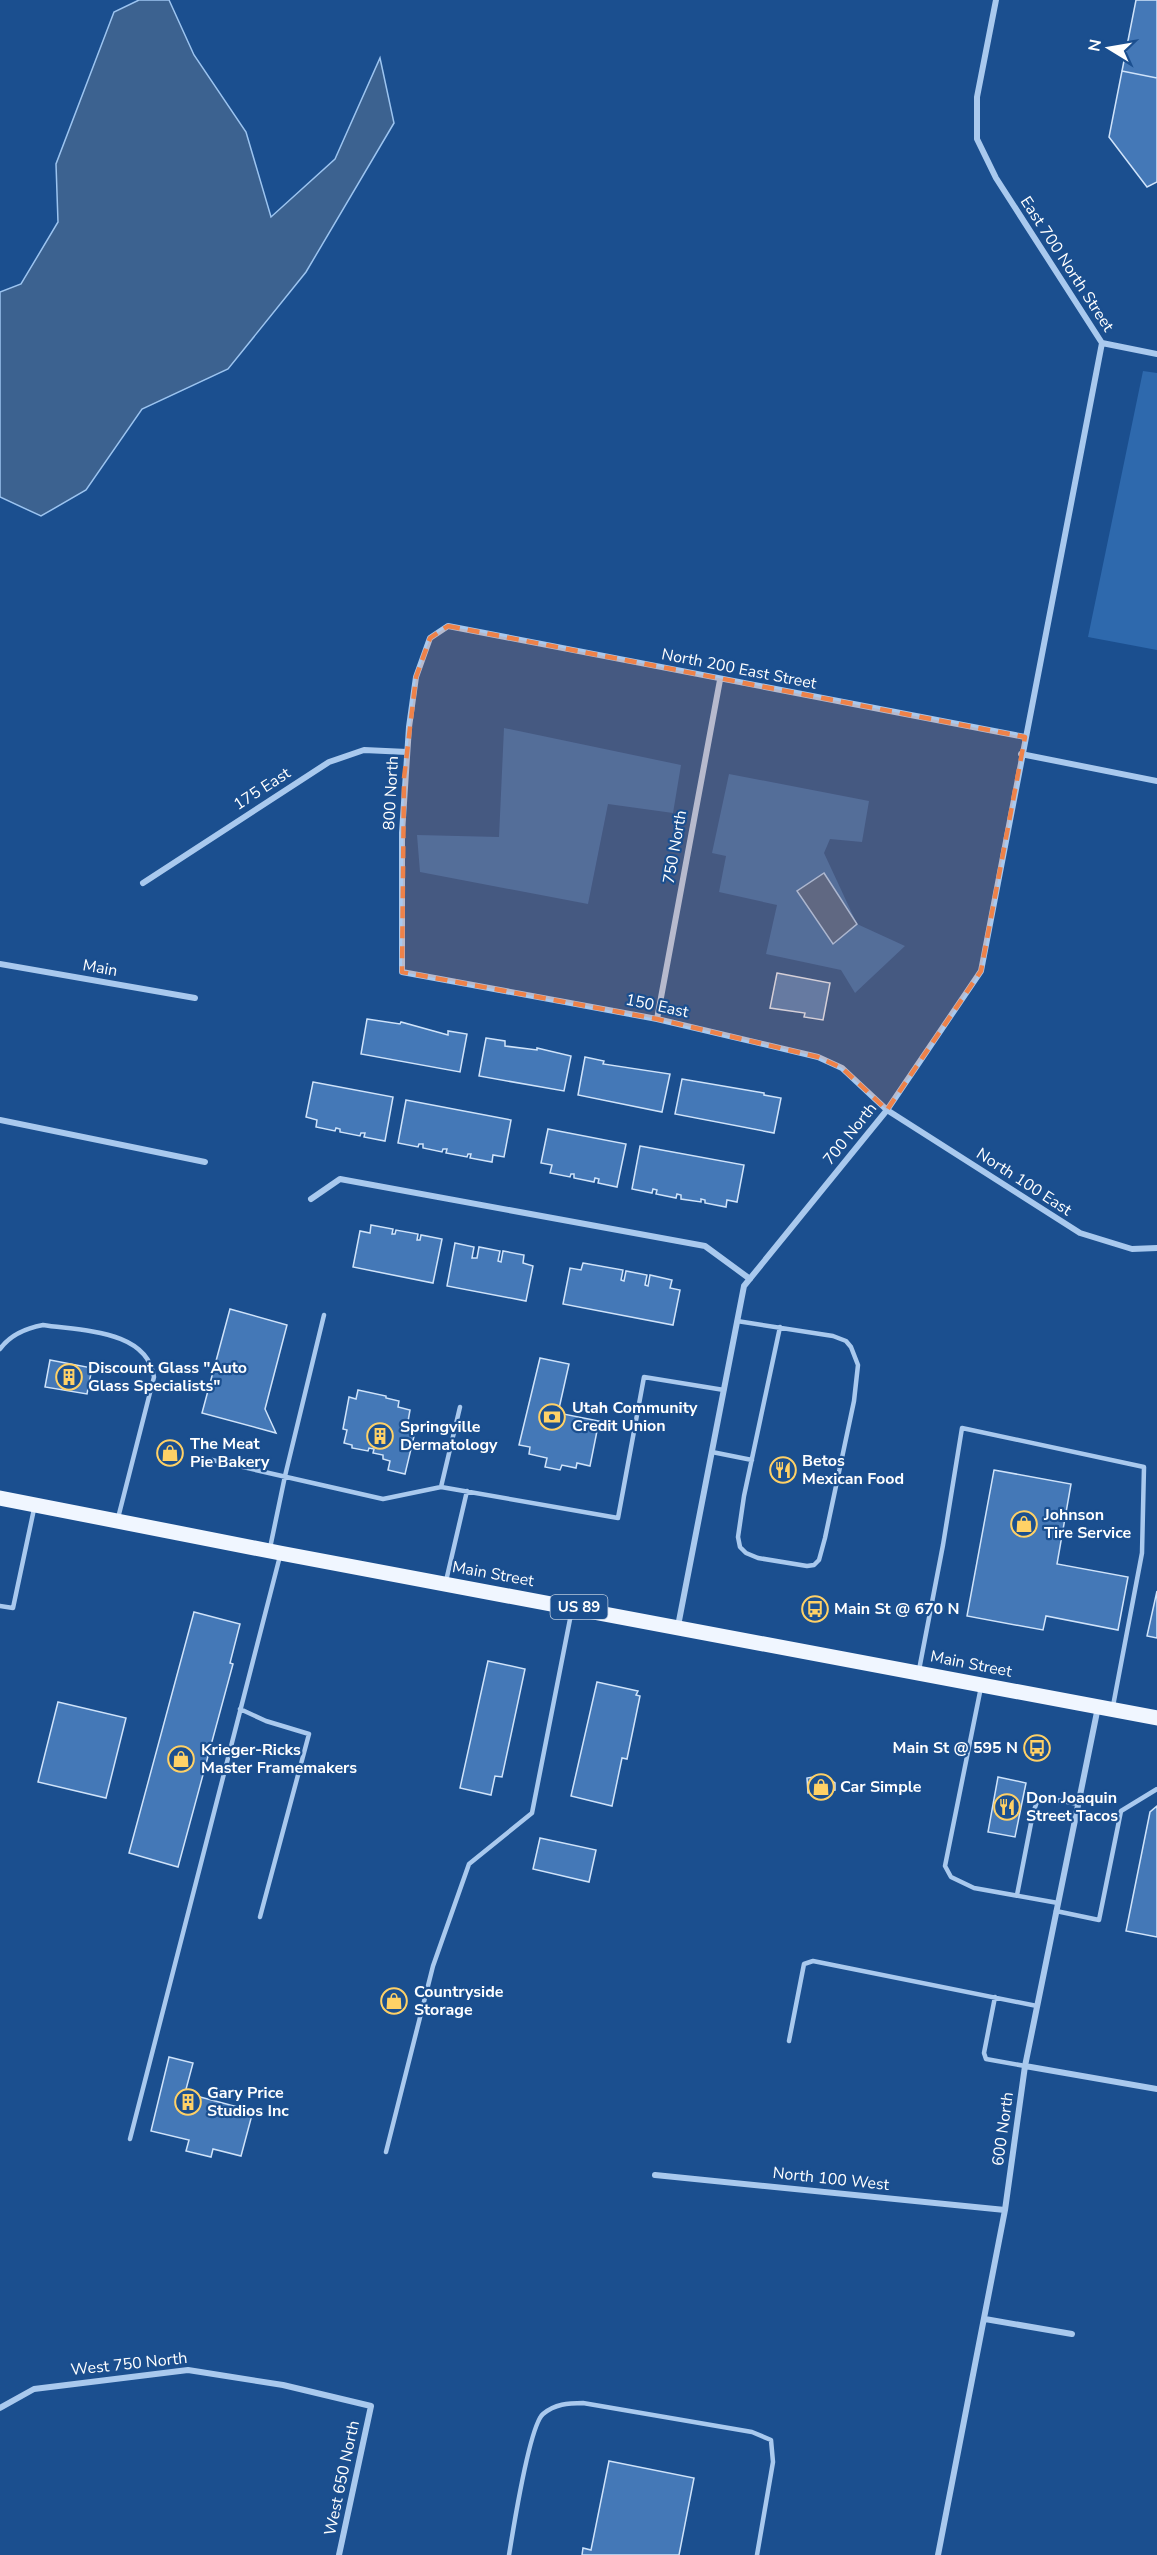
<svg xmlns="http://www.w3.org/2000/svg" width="1157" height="2555" font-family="'Nunito Sans',sans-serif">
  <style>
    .green { fill: #2e69ad }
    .water { fill: #3c6290; stroke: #9cc4f0; stroke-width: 1.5 }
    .building { fill: #4478b7; stroke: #cfe3fa; stroke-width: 1.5 }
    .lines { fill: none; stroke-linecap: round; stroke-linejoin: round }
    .lane { stroke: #a9c9ee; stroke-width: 4.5 }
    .street { stroke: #a9c9ee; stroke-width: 6 }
    .primary { stroke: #f0f6ff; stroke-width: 15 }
    .marked { fill: #ee8249; fill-opacity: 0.2; stroke: #ee8249; stroke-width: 4.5; stroke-dasharray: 12 8; stroke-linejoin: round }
    .labels { text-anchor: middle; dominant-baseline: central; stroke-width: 4.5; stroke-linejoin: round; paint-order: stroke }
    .shield { fill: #1b4f8f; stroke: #bbcadd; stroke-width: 1.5 }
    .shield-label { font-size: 15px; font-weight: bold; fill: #fff }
    .street-label { font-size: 16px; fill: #fff; stroke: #1b4f8f }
    .poi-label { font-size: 16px; font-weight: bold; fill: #fff; stroke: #1b4f8f; text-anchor: start }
  </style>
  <rect width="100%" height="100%" fill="#1b4f8f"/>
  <path class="green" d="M 1143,371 L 1157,373 L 1157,650 L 1088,637 Z
    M 504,728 L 681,765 L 673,813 L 608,804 L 588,904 L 420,872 L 417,835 L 499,837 Z
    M 729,774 L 869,801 L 862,842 L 830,839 L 824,853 L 857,924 L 905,946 L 855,993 L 841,970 L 766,954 L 777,905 L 719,892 L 726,856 L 712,853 Z"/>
  <path class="water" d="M 139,0 L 169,0 L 194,55 L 246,132 L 271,217 L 335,159 L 380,58 L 394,123 L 306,272 L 228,369 L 142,409 L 86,490 L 41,516 L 0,497 L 0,292 L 21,284 L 58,222 L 56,164 L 114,12 Z
    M 824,873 L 857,924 L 833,944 L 797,891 Z"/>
  <path class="building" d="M 1136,0 L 1157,0 L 1157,78 L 1122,71 Z
    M 1122,71 L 1157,78 L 1157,182 L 1147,187 L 1109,137 Z
    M 777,973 L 830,983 L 823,1020 L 804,1017 L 805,1013 L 770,1008 Z
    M 367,1019 L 400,1024 L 401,1022 L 448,1035 L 448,1031 L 467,1034 L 460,1072 L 361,1054 Z
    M 486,1038 L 505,1041 L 505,1046 L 537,1050 L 537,1048 L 571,1056 L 564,1091 L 479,1076 Z
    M 585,1057 L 604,1061 L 603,1064 L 670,1074 L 662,1112 L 578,1095 Z
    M 682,1079 L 764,1093 L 764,1095 L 781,1098 L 774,1133 L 675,1114 Z
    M 313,1082 L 393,1097 L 385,1141 L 364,1137 L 365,1133 L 361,1133 L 360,1136 L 340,1132 L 340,1129 L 336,1128 L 335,1131 L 316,1127 L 317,1120 L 306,1117 Z
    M 406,1100 L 511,1120 L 504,1157 L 493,1155 L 492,1162 L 470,1158 L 471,1154 L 468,1154 L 467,1157 L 446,1153 L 447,1149 L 443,1149 L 442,1152 L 423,1148 L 423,1144 L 419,1144 L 418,1147 L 398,1143 Z
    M 548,1129 L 626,1144 L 617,1187 L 598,1183 L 599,1179 L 595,1178 L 594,1182 L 574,1178 L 574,1174 L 571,1174 L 570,1177 L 550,1173 L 552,1165 L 541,1163 Z
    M 640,1146 L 744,1165 L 737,1202 L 727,1200 L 726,1207 L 705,1203 L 705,1200 L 701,1199 L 701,1202 L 681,1199 L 681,1195 L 677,1194 L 676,1198 L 656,1194 L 657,1190 L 653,1189 L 652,1193 L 632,1189 Z
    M 371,1225 L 393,1229 L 392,1234 L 395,1234 L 396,1230 L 418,1234 L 417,1240 L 420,1240 L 421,1235 L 442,1239 L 433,1283 L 353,1267 L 360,1231 L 370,1233 Z
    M 455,1243 L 474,1247 L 472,1258 L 477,1258 L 479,1247 L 500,1251 L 498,1261 L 501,1262 L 503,1251 L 524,1255 L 523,1263 L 533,1266 L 526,1301 L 447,1286 Z
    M 583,1263 L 623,1270 L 621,1280 L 624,1281 L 626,1271 L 647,1275 L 645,1285 L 648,1286 L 650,1275 L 672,1280 L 670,1288 L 680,1290 L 673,1325 L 563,1304 L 570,1268 L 581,1270 Z
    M 230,1309 L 287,1325 L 265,1409 L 276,1433 L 202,1413 Z
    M 540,1358 L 569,1364 L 558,1413 L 599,1421 L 590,1466 L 577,1463 L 576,1468 L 562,1465 L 560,1470 L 545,1467 L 547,1458 L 529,1454 L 530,1447 L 519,1445 Z
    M 50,1360 L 92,1368 L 87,1394 L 45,1387 Z
    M 358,1390 L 386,1396 L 386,1398 L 399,1401 L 398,1407 L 410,1410 L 407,1427 L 416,1428 L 405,1474 L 388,1470 L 390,1461 L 383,1459 L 383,1455 L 373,1453 L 374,1449 L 369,1448 L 368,1451 L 352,1448 L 352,1445 L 344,1443 L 347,1430 L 343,1429 L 349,1397 L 356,1399 Z
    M 168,1444 L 177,1446 L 173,1462 L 163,1459 Z
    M 994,1470 L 1071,1484 L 1057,1564 L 1128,1577 L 1118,1630 L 1046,1616 L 1043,1630 L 967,1616 Z
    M 1157,1591 L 1157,1638 L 1147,1636 Z
    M 194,1612 L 240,1624 L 230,1663 L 233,1664 L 178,1867 L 129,1853 Z
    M 488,1661 L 525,1669 L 502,1777 L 495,1776 L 491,1795 L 460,1788 Z
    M 597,1682 L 638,1691 L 636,1695 L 640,1696 L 627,1759 L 622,1758 L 612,1806 L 571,1796 Z
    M 58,1702 L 126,1718 L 106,1798 L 38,1782 Z
    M 824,1775 L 835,1783 L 835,1790 L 808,1793 L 807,1778 Z
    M 998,1777 L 1026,1783 L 1015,1837 L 988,1832 Z
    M 1157,1806 L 1157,1937 L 1126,1931 L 1150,1812 Z
    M 540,1838 L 596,1850 L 589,1882 L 533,1869 Z
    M 169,2057 L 193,2063 L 185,2093 L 253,2111 L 241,2156 L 213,2149 L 211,2157 L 186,2151 L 189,2140 L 151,2131 Z
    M 609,2461 L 694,2478 L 679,2555 L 582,2555 L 583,2548 L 591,2550 Z"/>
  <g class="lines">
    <path class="lane" d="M 737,1321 L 833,1336 L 846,1341 L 851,1347 L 858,1365 L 854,1401 L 825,1538 L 819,1560 L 814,1565 L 807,1566 L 758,1558 L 746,1553 L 740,1547 L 738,1537 L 744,1496 L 780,1327
      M 0,1349 C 10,1335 27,1328 43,1325 C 80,1331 147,1329 154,1377 L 118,1518
      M 712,1452 L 752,1460
      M 212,1460 L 383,1499 L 441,1487 L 460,1407
      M 441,1487 L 618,1518 L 644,1377 L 724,1390
      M 270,1548 L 285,1476 L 324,1315
      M 446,1581 L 467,1491
      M 0,1606 L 13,1608 L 34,1509
      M 919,1670 L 943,1545 L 962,1428 L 1144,1467 L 1142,1553 L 1113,1706
      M 981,1687 L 945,1866 L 951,1877 L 974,1888 L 1058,1903
      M 240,1709 L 266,1721 L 309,1734 L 260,1917
      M 1017,1895 L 1033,1813 L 1038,1799 L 1046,1798 L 1078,1804
      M 1056,1911 L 1099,1920 L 1121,1811 L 1157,1789
      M 995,1997 L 984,2053 L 986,2059 L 1025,2066
      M 789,2041 L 804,1964 L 813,1961 L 1037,2006
      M 130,2139 L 280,1556
      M 386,2152 L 433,1966 L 469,1864 L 532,1813 L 572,1609
      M 509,2555 C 513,2531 529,2426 543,2414 C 555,2404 568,2403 583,2403 L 752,2432 L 771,2440 L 773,2462 L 757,2555"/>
    <path class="street" d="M 1102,343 L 1157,354
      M 1025,737 L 448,626 L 430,638 L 416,677 L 409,727 L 402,833 L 402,972 L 657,1019 L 818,1057 L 842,1068 L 887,1110 L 1080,1233 L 1132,1249 L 1157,1248
      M 1021,754 L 1157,781
      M 143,883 L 329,762 L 364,750 L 407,752
      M 0,964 L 195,998
      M 657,1019 L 720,680
      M 0,1120 L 205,1162
      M 311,1199 L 340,1179 L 705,1246 L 750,1279
      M 678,1626 L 744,1286 L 887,1110 L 981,971 L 1102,343 L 996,178 L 977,139 L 977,97 L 996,0
      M 1025,2066 L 1157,2089
      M 655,2175 L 1005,2210
      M 985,2319 L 1072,2334
      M 0,2408 L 34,2389 L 188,2370 L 283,2385 L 371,2406 L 339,2555
      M 938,2555 L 1005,2210 L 1025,2066 L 1098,1707"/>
    <path class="primary" d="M 0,1498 L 280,1553 L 1157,1718"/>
  </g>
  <path class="marked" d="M 448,626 L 1025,737 L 981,971 L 887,1110 L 842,1068 L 818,1057 L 657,1019 L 402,972 L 404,778 L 416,677 L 430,638 Z"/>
  <defs>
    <g id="building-ring" transform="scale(1.35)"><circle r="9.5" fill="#1b4f8f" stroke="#ffd166" stroke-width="1.5"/><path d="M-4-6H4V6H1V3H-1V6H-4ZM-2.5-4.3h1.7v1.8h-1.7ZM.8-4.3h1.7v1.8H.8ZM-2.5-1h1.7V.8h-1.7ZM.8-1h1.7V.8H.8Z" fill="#ffd166"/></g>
    <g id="bank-ring" transform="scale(1.35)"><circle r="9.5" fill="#1b4f8f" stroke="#ffd166" stroke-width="1.5"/><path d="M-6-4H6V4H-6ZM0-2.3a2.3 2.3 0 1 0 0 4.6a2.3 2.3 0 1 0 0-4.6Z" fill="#ffd166"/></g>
    <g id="shop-ring" transform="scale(1.35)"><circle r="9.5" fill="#1b4f8f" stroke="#ffd166" stroke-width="1.5"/><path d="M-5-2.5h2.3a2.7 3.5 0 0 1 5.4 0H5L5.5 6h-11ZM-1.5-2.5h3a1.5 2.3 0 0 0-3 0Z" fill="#ffd166"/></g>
    <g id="restaurant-ring" transform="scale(1.35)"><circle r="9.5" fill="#1b4f8f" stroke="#ffd166" stroke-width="1.5"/><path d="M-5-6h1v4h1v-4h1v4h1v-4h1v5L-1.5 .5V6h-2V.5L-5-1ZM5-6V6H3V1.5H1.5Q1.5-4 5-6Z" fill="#ffd166"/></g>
    <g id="bus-ring" transform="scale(1.35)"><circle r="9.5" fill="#1b4f8f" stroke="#ffd166" stroke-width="1.5"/><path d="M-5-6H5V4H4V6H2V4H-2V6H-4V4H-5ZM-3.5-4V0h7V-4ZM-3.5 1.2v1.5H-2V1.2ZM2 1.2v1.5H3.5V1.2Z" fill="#ffd166"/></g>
  </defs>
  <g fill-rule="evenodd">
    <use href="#building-ring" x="69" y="1377"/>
    <use href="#bank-ring" x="552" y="1417"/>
    <use href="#building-ring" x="380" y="1436"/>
    <use href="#shop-ring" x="170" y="1453"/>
    <use href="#restaurant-ring" x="783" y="1470"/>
    <use href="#shop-ring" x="1024" y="1524"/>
    <use href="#bus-ring" x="815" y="1609"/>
    <use href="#bus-ring" x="1037" y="1748"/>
    <use href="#shop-ring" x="181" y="1759"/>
    <use href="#shop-ring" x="821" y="1787"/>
    <use href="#restaurant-ring" x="1007" y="1807"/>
    <use href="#shop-ring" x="394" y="2001"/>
    <use href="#building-ring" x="188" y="2102"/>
  </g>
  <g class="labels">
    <rect class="shield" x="550.5" y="1595" width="57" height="24" rx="4.5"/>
    <g class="shield-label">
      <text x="579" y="1607">US 89</text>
    </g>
    <g class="street-label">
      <text transform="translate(1067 264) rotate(57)">East 700 North Street</text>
      <text transform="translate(739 669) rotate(11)">North 200 East Street</text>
      <text transform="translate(262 789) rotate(-33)">175 East</text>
      <text transform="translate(391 793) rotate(-87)">800 North</text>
      <text transform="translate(675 847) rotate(-80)">750 North</text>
      <text transform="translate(100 968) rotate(10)">Main</text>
      <text transform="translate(657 1006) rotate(12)">150 East</text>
      <text transform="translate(850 1134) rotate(-51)">700 North</text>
      <text transform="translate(1024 1182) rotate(33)">North 100 East</text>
      <text transform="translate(493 1574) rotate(10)">Main Street</text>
      <text transform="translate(971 1664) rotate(11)">Main Street</text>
      <text transform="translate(1003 2129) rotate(-82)">600 North</text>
      <text transform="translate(831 2179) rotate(6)">North 100 West</text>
      <text transform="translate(129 2364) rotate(-6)">West 750 North</text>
      <text transform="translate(342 2478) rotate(-78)">West 650 North</text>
    </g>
    <g class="poi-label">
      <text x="88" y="1368">Discount Glass "Auto<tspan x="88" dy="18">Glass Specialists"</tspan></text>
      <text x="572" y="1408">Utah Community<tspan x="572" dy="18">Credit Union</tspan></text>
      <text x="400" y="1427">Springville<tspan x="400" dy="18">Dermatology</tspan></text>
      <text x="190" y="1444">The Meat<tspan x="190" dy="18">Pie Bakery</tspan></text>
      <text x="802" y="1461">Betos<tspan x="802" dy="18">Mexican Food</tspan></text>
      <text x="1044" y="1515">Johnson<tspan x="1044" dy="18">Tire Service</tspan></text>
      <text x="834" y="1609">Main St @ 670 N</text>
      <text x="1018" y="1748" text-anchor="end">Main St @ 595 N</text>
      <text x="201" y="1750">Krieger-Ricks<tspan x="201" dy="18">Master Framemakers</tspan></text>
      <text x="840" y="1787">Car Simple</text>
      <text x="1026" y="1798">Don Joaquin<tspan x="1026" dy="18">Street Tacos</tspan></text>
      <text x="414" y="1992">Countryside<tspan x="414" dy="18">Storage</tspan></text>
      <text x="207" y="2093">Gary Price<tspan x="207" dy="18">Studios Inc</tspan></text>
    </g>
  </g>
  <g transform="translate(1109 48) rotate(281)" stroke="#1b4f8f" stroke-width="4.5" paint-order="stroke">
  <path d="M0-4.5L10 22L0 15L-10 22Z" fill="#ffffff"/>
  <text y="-9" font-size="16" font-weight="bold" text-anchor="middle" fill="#ffffff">N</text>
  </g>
</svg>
